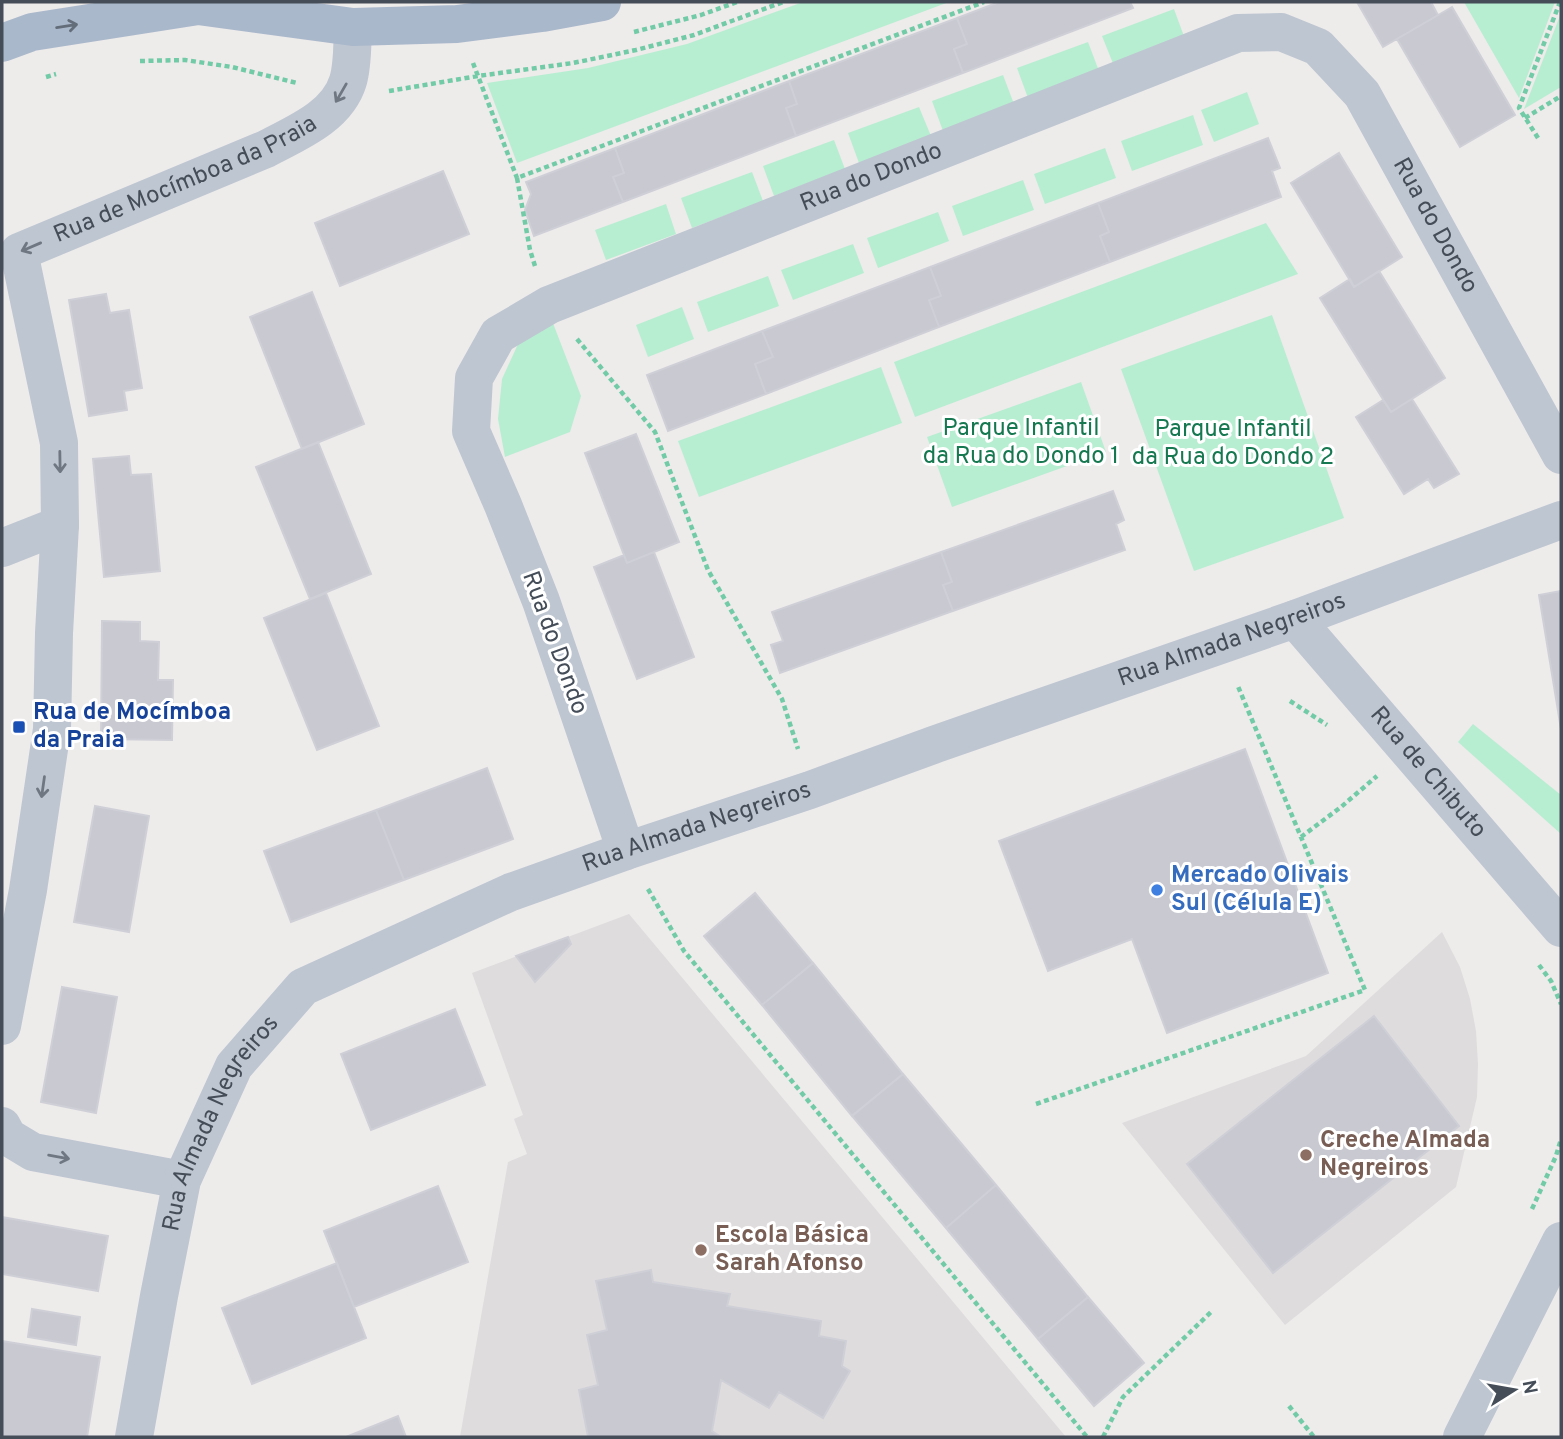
<svg xmlns="http://www.w3.org/2000/svg" width="1563" height="1439" font-family="Overpass,sans-serif">
  <style>
    .education { fill: #dfdcdd }
    .green { fill: #b7eed1 }
    .building { fill: #c8c9d1; stroke: #cfd0d7; stroke-width: 2 }
    .lines { fill: none; stroke-linecap: round; stroke-linejoin: round }
    .path { stroke: #70cba6; stroke-width: 4.5; stroke-dasharray: 5 3.5; stroke-linecap: butt }
    .minor { stroke: #bec6d1; stroke-width: 38 }
    .major { stroke: #aab8cb; stroke-width: 38 }
    .oneway { stroke: #636d7a }
    .oneway2 { stroke: #6f7782 }
    .transit-dot { fill: #1a4fb4; stroke: #fff; stroke-width: 2.5 }
    .shop-dot { fill: #3f7fe0; stroke: #fff; stroke-width: 2.5 }
    .education-dot { fill: #8d6e63; stroke: #fff; stroke-width: 2.5 }
    .labels { text-anchor: middle; dominant-baseline: central; stroke-width: 6; stroke-linejoin: round; paint-order: stroke }
    .street-label { font-size: 24px; fill: #444d58; stroke: #fff }
    .park-label { font-size: 24px; fill: #167850; stroke: #fff }
    .transit-label { font-size: 24px; font-weight: bold; fill: #164399; stroke: #fff; text-anchor: start }
    .shop-label { font-size: 24px; font-weight: bold; fill: #366cbe; stroke: #fff; text-anchor: start }
    .education-label { font-size: 24px; font-weight: bold; fill: #785e54; stroke: #fff; text-anchor: start }
  </style>
  <rect width="100%" height="100%" fill="#eeebeb"/>
  <path class="education" d="M 629,914 L 1066,1437 L 460,1437 L 508,1162 L 527,1154 L 514,1119 L 523,1115 L 472,973 Z
    M 1442,932 L 1460,967 L 1470,999 L 1476,1031 L 1478,1064 L 1477,1097 L 1456,1187 L 1285,1325 L 1122,1123 L 1306,1056 Z"/>
  <path class="green" d="M 803,2 L 949,2 L 517,163 L 487,83 L 588,68 L 687,44 Z
    M 1464,2 L 1555,2 L 1519,98 Z
    M 1174,9 L 1185,39 L 1114,66 L 1102,36 Z
    M 1561,13 L 1561,87 L 1524,109 Z
    M 1088,42 L 1099,71 L 1028,98 L 1017,68 Z
    M 1003,75 L 1014,104 L 943,131 L 932,101 Z
    M 1247,92 L 1259,124 L 1214,142 L 1201,110 Z
    M 919,107 L 931,136 L 859,163 L 848,133 Z
    M 1193,115 L 1203,145 L 1132,171 L 1121,141 Z
    M 834,140 L 845,169 L 774,196 L 763,166 Z
    M 1105,148 L 1116,178 L 1045,204 L 1034,174 Z
    M 752,172 L 763,201 L 692,228 L 681,198 Z
    M 1023,180 L 1034,210 L 963,236 L 952,206 Z
    M 666,204 L 676,234 L 606,260 L 595,230 Z
    M 938,212 L 949,241 L 878,268 L 867,238 Z
    M 1266,223 L 1298,274 L 915,417 L 894,362 Z
    M 853,244 L 864,273 L 793,300 L 781,270 Z
    M 768,276 L 779,306 L 708,332 L 697,302 Z
    M 682,307 L 694,339 L 648,357 L 636,325 Z
    M 1272,315 L 1344,518 L 1194,571 L 1121,369 Z
    M 551,318 L 581,396 L 570,432 L 505,457 L 498,419 L 502,379 L 518,344 Z
    M 881,367 L 902,423 L 699,497 L 678,441 Z
    M 1081,382 L 1106,452 L 952,507 L 927,437 Z
    M 1473,724 L 1561,795 L 1561,834 L 1458,742 Z"/>
  <path class="building" d="M 999,2 L 1130,2 L 1133,8 L 963,73 L 954,49 L 967,44 L 957,18 Z
    M 1357,2 L 1431,2 L 1438,15 L 1383,47 Z
    M 1452,7 L 1515,115 L 1460,147 L 1397,39 Z
    M 957,18 L 967,44 L 954,49 L 963,73 L 796,136 L 786,108 L 797,104 L 789,81 Z
    M 789,81 L 797,104 L 786,108 L 796,136 L 623,202 L 613,177 L 624,173 L 615,148 Z
    M 1268,138 L 1280,168 L 1272,171 L 1281,197 L 1110,262 L 1100,236 L 1109,232 L 1098,203 Z
    M 615,148 L 624,173 L 613,177 L 623,202 L 534,236 L 525,210 L 531,194 L 526,182 Z
    M 1339,153 L 1402,257 L 1354,287 L 1291,183 Z
    M 443,171 L 469,234 L 340,286 L 315,223 Z
    M 1098,203 L 1109,232 L 1100,236 L 1110,262 L 939,327 L 929,300 L 941,296 L 930,267 Z
    M 930,267 L 941,296 L 929,300 L 939,327 L 766,394 L 755,364 L 773,357 L 762,331 Z
    M 1379,271 L 1445,378 L 1391,412 L 1320,298 L 1350,279 L 1354,287 Z
    M 312,292 L 364,424 L 302,449 L 250,317 Z
    M 106,294 L 110,313 L 129,310 L 142,388 L 124,391 L 127,410 L 89,416 L 69,300 Z
    M 762,331 L 773,357 L 755,364 L 766,394 L 668,431 L 647,375 Z
    M 1412,399 L 1459,474 L 1434,488 L 1428,479 L 1404,494 L 1356,417 L 1383,400 L 1391,412 Z
    M 636,434 L 679,542 L 627,563 L 585,453 Z
    M 318,442 L 371,574 L 310,599 L 256,467 Z
    M 129,456 L 131,475 L 151,474 L 160,571 L 104,577 L 93,459 Z
    M 1113,491 L 1124,520 L 1116,524 L 1125,550 L 953,611 L 943,585 L 952,582 L 941,552 Z
    M 654,552 L 694,657 L 637,679 L 594,567 L 624,555 L 627,563 Z
    M 941,552 L 952,582 L 943,585 L 953,611 L 780,673 L 771,645 L 783,641 L 772,612 Z
    M 1561,591 L 1561,729 L 1539,595 Z
    M 326,593 L 379,726 L 317,750 L 264,618 Z
    M 102,621 L 140,622 L 140,641 L 159,642 L 158,680 L 173,680 L 172,740 L 101,739 Z
    M 1245,749 L 1328,973 L 1167,1033 L 1132,939 L 1048,971 L 999,841 Z
    M 487,768 L 513,839 L 404,880 L 376,810 Z
    M 95,806 L 149,816 L 129,932 L 74,922 Z
    M 376,810 L 404,880 L 291,922 L 264,851 Z
    M 755,893 L 813,963 L 762,1005 L 704,936 Z
    M 568,937 L 571,944 L 535,982 L 516,956 Z
    M 813,963 L 903,1074 L 852,1116 L 762,1005 Z
    M 62,987 L 117,997 L 96,1113 L 41,1102 Z
    M 455,1009 L 485,1085 L 371,1130 L 341,1054 Z
    M 1374,1016 L 1459,1126 L 1273,1273 L 1187,1164 Z
    M 903,1074 L 996,1185 L 946,1228 L 852,1116 Z
    M 996,1185 L 1088,1297 L 1038,1339 L 946,1228 Z
    M 438,1186 L 468,1262 L 354,1307 L 324,1231 Z
    M 2,1217 L 108,1236 L 98,1291 L 2,1274 Z
    M 337,1263 L 366,1338 L 252,1384 L 222,1308 Z
    M 651,1270 L 653,1282 L 730,1294 L 727,1306 L 821,1321 L 819,1336 L 846,1341 L 842,1366 L 850,1371 L 823,1418 L 779,1392 L 769,1408 L 721,1380 L 712,1431 L 721,1437 L 588,1437 L 579,1390 L 598,1385 L 587,1335 L 607,1330 L 596,1281 Z
    M 1088,1297 L 1144,1363 L 1094,1406 L 1038,1339 Z
    M 32,1309 L 80,1317 L 76,1345 L 28,1337 Z
    M 2,1341 L 100,1357 L 87,1437 L 2,1437 Z
    M 398,1416 L 406,1437 L 346,1437 Z"/>
  <g class="lines">
    <path class="path" d="M 634,32 L 701,15 L 737,2
      M 140,61 L 185,60 L 232,67 L 297,83
      M 473,63 L 517,178
      M 46,77 L 56,74
      M 389,91 L 478,76 L 573,63 L 636,50 L 694,35 L 783,2
      M 1525,118 L 1561,96
      M 1538,138 L 1519,108 L 1560,2
      M 535,266 L 530,250 L 517,178 L 984,2
      M 577,339 L 655,432 L 708,570 L 782,699 L 798,749
      M 1290,701 L 1327,725
      M 1301,837 L 1341,807 L 1377,776
      M 648,889 L 684,951 L 1087,1437
      M 1539,965 L 1551,981 L 1561,1004
      M 1036,1104 L 1365,990 L 1237,684
      M 1532,1209 L 1556,1156 L 1561,1139
      M 1289,1406 L 1314,1437
      M 1103,1437 L 1123,1397 L 1211,1312"/>
    <g class="minor">
      <path d="M 2,548 L 60,525"/>
      <path id="s1" d="M 1295,619 L 1561,928"/>
      <path id="s2" d="M 626,851 L 541,601 L 503,505 L 471,431 L 474,378 L 498,335 L 549,305 L 1238,33 L 1281,32 L 1318,47 L 1362,94 L 1561,455"/>
      <path id="s3" d="M 2,1026 L 28,890 L 52,729 L 54,633 L 60,525 L 59,443 L 19,252 L 266,149 C 296,133 337,117 348,81 C 353,64 352,45 353,27"/>
      <path d="M 2,1126 L 8,1137 L 33,1152 L 182,1180"/>
      <path id="s4" d="M 134,1437 L 159,1296 L 182,1180 L 234,1066 L 303,987 L 511,892 L 626,851 L 810,790 L 936,744 L 1295,619 L 1561,520"/>
      <path d="M 1462,1437 L 1561,1241"/>
    </g>
    <path class="major" d="M 2,43 L 32,32 L 198,6 L 353,27 L 457,24 L 542,13 L 602,2"/>
  </g>
  <defs><path id="oneway-shaft" d="M-6 0H5M1.5-3L5.5 0L1.5 3" fill="none" stroke-width="1.6" stroke-linecap="round" stroke-linejoin="round" transform="scale(1.75)"/></defs>
  <use class="oneway" href="#oneway-shaft" transform="translate(67 26) rotate(-9)"/>
  <g class="oneway2">
    <use href="#oneway-shaft" transform="translate(341 93) rotate(120)"/>
    <use href="#oneway-shaft" transform="translate(31 247) rotate(157)"/>
    <use href="#oneway-shaft" transform="translate(60 462) rotate(89)"/>
    <use href="#oneway-shaft" transform="translate(43 787) rotate(98)"/>
    <use href="#oneway-shaft" transform="translate(59 1157) rotate(10)"/>
  </g>
  <rect class="transit-dot" x="12" y="720" width="14" height="14" rx="3.5"/>
  <circle class="shop-dot" cx="1157" cy="890" r="7"/>
  <g class="education-dot">
    <circle cx="1306" cy="1155" r="7"/>
    <circle cx="701" cy="1250" r="7"/>
  </g>
  <g class="labels">
    <g class="street-label">
      <text stroke="none"><textPath href="#s3" startOffset="964">Rua de Mocímboa da Praia</textPath></text>
      <text stroke="none"><textPath href="#s2" startOffset="956">Rua do Dondo</textPath></text>
      <text stroke="none"><textPath href="#s2" startOffset="1648">Rua do Dondo</textPath></text>
      <text stroke="none"><textPath href="#s4" startOffset="1484">Rua Almada Negreiros</textPath></text>
      <text transform="translate(554 643) rotate(70)">Rua do Dondo</text>
      <text stroke="none"><textPath href="#s1" startOffset="203">Rua de Chibuto</textPath></text>
      <text stroke="none"><textPath href="#s4" startOffset="917">Rua Almada Negreiros</textPath></text>
      <text stroke="none"><textPath href="#s4" startOffset="329">Rua Almada Negreiros</textPath></text>
    </g>
    <g class="park-label">
      <text x="1021" y="429">Parque Infantil<tspan x="1021" dy="28">da Rua do Dondo 1</tspan></text>
      <text x="1233" y="430">Parque Infantil<tspan x="1233" dy="28">da Rua do Dondo 2</tspan></text>
    </g>
    <g class="transit-label">
      <text x="33" y="713">Rua de Mocímboa<tspan x="33" dy="28">da Praia</tspan></text>
    </g>
    <g class="shop-label">
      <text x="1171" y="876">Mercado Olivais<tspan x="1171" dy="28">Sul (Célula E)</tspan></text>
    </g>
    <g class="education-label">
      <text x="1320" y="1141">Creche Almada<tspan x="1320" dy="28">Negreiros</tspan></text>
      <text x="715" y="1236">Escola Básica<tspan x="715" dy="28">Sarah Afonso</tspan></text>
    </g>
  </g>
  <rect width="1563" height="1439" fill="none" stroke="#444d58" stroke-width="7"/>
  <g transform="translate(1514 1390) rotate(79)" stroke="#ffffff" stroke-width="5" paint-order="stroke">
  <path d="M0-5L12 26L0 18L-12 26Z" fill="#444d58"/>
  <text y="-10" font-size="19" font-weight="bold" text-anchor="middle" fill="#444d58">N</text>
  </g>
</svg>
